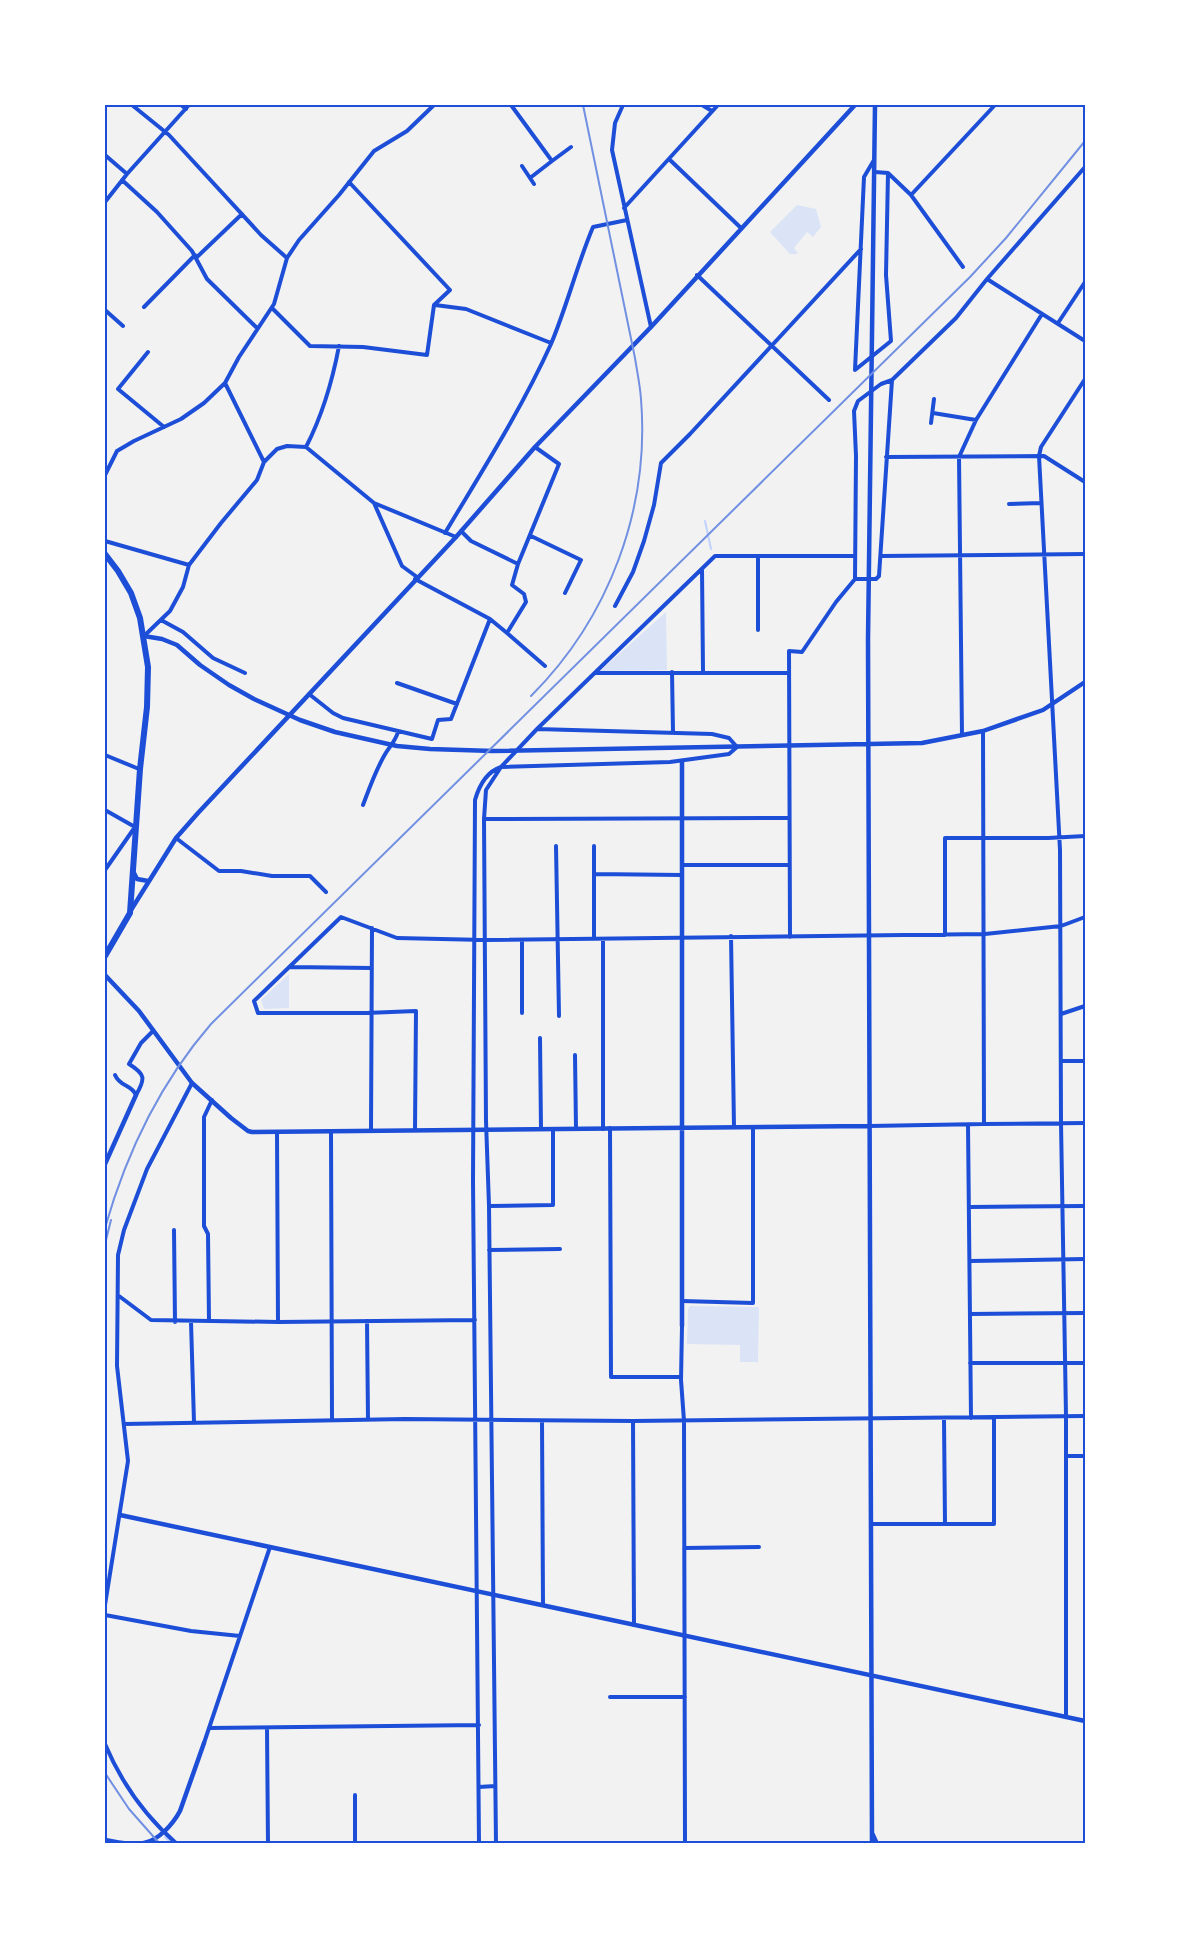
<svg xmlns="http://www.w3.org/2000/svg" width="1190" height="1949" font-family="Quicksand,sans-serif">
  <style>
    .green { fill: #dbe4f7 }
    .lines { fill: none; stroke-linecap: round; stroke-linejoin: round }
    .stream { stroke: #bfd3fe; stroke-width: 2 }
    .minor { stroke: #1d4ed8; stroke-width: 4 }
    .tertiary { stroke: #1d4ed8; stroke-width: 4.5 }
    .trunk { stroke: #1d4ed8; stroke-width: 6 }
    .rail { stroke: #7290e2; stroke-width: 2 }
    .neatline { fill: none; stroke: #1d4ed8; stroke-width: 2 }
  </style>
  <rect width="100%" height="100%" fill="#f2f2f2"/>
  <path class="green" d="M 797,205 L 816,209 L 821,227 L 813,237 L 807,232 L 794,248 L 798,253 L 796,254 L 790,254 L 770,232 Z
    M 666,612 L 667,670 L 600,671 Z
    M 289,974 L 289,1008 L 264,1009 L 261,1000 Z
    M 690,1306 L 759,1307 L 758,1362 L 740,1362 L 740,1345 L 687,1344 L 688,1309 Z"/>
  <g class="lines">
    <path class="stream" d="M 705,521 L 711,549
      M 165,1837 L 172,1844"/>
    <path class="minor" d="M 132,105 L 169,135 L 261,235 L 287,258
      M 181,105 L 186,109
      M 511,105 L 552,161 L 530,178
      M 623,105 L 615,123 L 612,150 L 651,327
      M 702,105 L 712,111
      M 105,155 L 127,174
      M 669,159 L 741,228
      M 874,160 L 864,177 L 855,370 L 891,341 L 886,275 L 888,173
      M 552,161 L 571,147
      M 522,166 L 534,184
      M 875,172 L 888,173 L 911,195 L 995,105
      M 122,180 L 157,212 L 192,251 L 207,279 L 257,328
      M 911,195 L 963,267
      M 105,202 L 127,174 L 189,105
      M 624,208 L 718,105
      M 196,258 L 242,214
      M 697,275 L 829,400
      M 987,279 L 1085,341
      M 435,305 L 466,309 L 551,343
      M 144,307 L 195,255
      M 272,308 L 310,346 L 363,347 L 427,355 L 434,305 L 450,290 L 349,182
      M 105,310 L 123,326
      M 1058,323 L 1085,282
      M 148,352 L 118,389 L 164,427
      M 225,383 L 264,462
      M 933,413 L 976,420
      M 931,423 L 934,399
      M 306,447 C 323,414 332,383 339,346
      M 886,457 L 1044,456 L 1085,482
      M 105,475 L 117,451 L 134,441 L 181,419 L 204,403 L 225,383 L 239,357 L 274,304 L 287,258 L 299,240 L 339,195 L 374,151 L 407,131 L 434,105
      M 374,503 L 456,537
      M 1009,504 L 1041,503
      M 461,531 L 471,541 L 518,564
      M 445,533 C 482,471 521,410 551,344 C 567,306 577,265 593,227 L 627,220
      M 531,536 L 581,560 L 565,593
      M 105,541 L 189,565
      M 758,556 L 758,630
      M 881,556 L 1085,554
      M 702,569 L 703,672
      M 415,579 L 490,619
      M 855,579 L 876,579 L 879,576 L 892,380 L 956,318 L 987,279 L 1085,167
      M 615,606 L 633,572 L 644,541 L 654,505 L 661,463 L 690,434 L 861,249
      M 161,620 L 183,632 L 213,658 L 245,673
      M 507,633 L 545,666
      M 144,636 L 170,611 L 183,587 L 189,565 L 221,523 L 257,480 L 264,462 L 277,449 L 287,446 L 306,447 L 374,503 L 402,566 L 417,577
      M 672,672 L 673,732
      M 596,673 L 788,673
      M 397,683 L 457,704
      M 309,694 L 333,713 L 343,718 L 432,739 L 438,720 L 451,719 L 490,619 L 507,633 L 526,602 L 524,594 L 512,585 L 518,564 L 559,464 L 535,447
      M 962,735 L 959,457 L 976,420 L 1042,314
      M 105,755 L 139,769
      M 363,805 C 369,789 375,772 384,756 C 389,747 395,742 398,732
      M 105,810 L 135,827 L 105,870
      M 484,819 L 789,818
      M 176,838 L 219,871 L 241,871 L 272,876 L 310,876 L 326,892
      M 556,846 L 559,1016
      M 594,846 L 594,939
      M 682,865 L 789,865
      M 594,874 L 682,875
      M 945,935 L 945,838 L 1048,838 L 1085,836
      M 731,936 L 734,1127
      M 790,937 L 789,651 L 802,652 L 836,602 L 855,579 L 856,456 L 854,411 L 858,401 L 881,384 L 892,380
      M 290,967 L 372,968
      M 522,1013 L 522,940
      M 1061,1014 L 1085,1006
      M 540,1038 L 541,1129
      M 575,1055 L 576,1129
      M 1061,1061 L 1085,1061
      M 115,1075 C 120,1087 131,1084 136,1095 C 146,1078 145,1074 129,1064 L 141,1043 L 153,1031
      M 984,1124 L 1085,1123
      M 968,1125 L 971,1418
      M 869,1126 L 984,1124 L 983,731
      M 610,1128 L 611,1377 L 681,1377
      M 603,1129 L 603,939
      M 415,1130 L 416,1011 L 366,1013 L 258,1013 L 254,1001 L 341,917 L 397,938 L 485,940 L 985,934 L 1061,926 L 1085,917
      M 331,1131 L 332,1420
      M 371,1131 L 372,928
      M 277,1132 L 278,1322
      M 489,1206 L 553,1205 L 553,1129
      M 970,1207 L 1085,1206
      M 174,1230 L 175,1322
      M 489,1250 L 560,1249
      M 970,1261 L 1085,1259
      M 119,1296 L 151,1320 L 278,1322 L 475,1320
      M 682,1301 L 753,1303 L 753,1128
      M 970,1314 L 1085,1313
      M 209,1321 L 208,1234 L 204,1226 L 204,1117 L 212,1100
      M 367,1321 L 368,1420
      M 191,1322 L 194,1422
      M 682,1326 L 681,1380 L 684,1421 L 685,1844
      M 970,1363 L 1085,1363
      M 944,1419 L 945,1524
      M 542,1421 L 543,1605
      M 633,1421 L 634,1625
      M 124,1424 L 405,1419 L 633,1421 L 1085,1416
      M 1066,1456 L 1085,1456
      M 871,1524 L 994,1524 L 994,1417
      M 684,1548 L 759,1547
      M 105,1605 L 128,1461 L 117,1366 L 118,1255 L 124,1230 L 147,1169 L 192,1083
      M 105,1615 L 191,1631 L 240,1636
      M 610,1697 L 685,1697
      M 1066,1717 L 1066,1416 L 1061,1123 L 1060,850 L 1039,456 L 1041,447 L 1085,379
      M 209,1728 L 479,1725
      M 267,1728 L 268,1844
      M 204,1743 L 270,1547
      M 105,1744 C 121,1782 146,1817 177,1844
      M 479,1787 L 495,1786
      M 355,1795 L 355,1844
      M 479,1844 L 473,1181 L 475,800 C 479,786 486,772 501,767 L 670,762 L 729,754 L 737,747 L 729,738 L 712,734 L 537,729
      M 496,1844 L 489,1206 L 486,1121 L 484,819 L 486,790 L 501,767 L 537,729 L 715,556 L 855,556"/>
    <path class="tertiary" d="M 144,636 L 162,639 L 177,645 L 200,665 L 229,685 L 254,699 L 300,720 L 335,732 L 397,746 L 430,749 L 493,751 L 922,743 L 983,731 L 1043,710 L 1085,682
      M 682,761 L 682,1326
      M 134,873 L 137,879 L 148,881
      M 131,910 L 176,838 L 198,813 L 456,537 L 535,447 L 651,327 L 855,105
      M 105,975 L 139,1011 L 192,1083 L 231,1118 L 248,1131 L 252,1132 L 869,1126
      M 105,1164 L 136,1095
      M 120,1515 L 1085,1721
      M 872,1833 L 877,1844
      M 105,1840 C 117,1842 132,1846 144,1843 C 159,1840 173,1824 180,1811 L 204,1743
      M 872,1844 L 868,639 L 875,105"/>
    <path class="trunk" d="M 105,554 L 118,571 L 131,593 L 140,618 L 148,667 L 147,707 L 140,769 L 130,913 L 105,956"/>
    <path class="rail" d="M 531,696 C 609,618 650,509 641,399 C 640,385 637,371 635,358 L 583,105
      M 105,1228 C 126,1154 160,1083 211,1024 L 970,277 L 1006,238 L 1085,141
      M 105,1244 L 111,1220
      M 105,1773 L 129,1809 L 160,1844"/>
  </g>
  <rect width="1190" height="1949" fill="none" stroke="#ffffff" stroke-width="213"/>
  <rect x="106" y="106" width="978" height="1736" class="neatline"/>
</svg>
